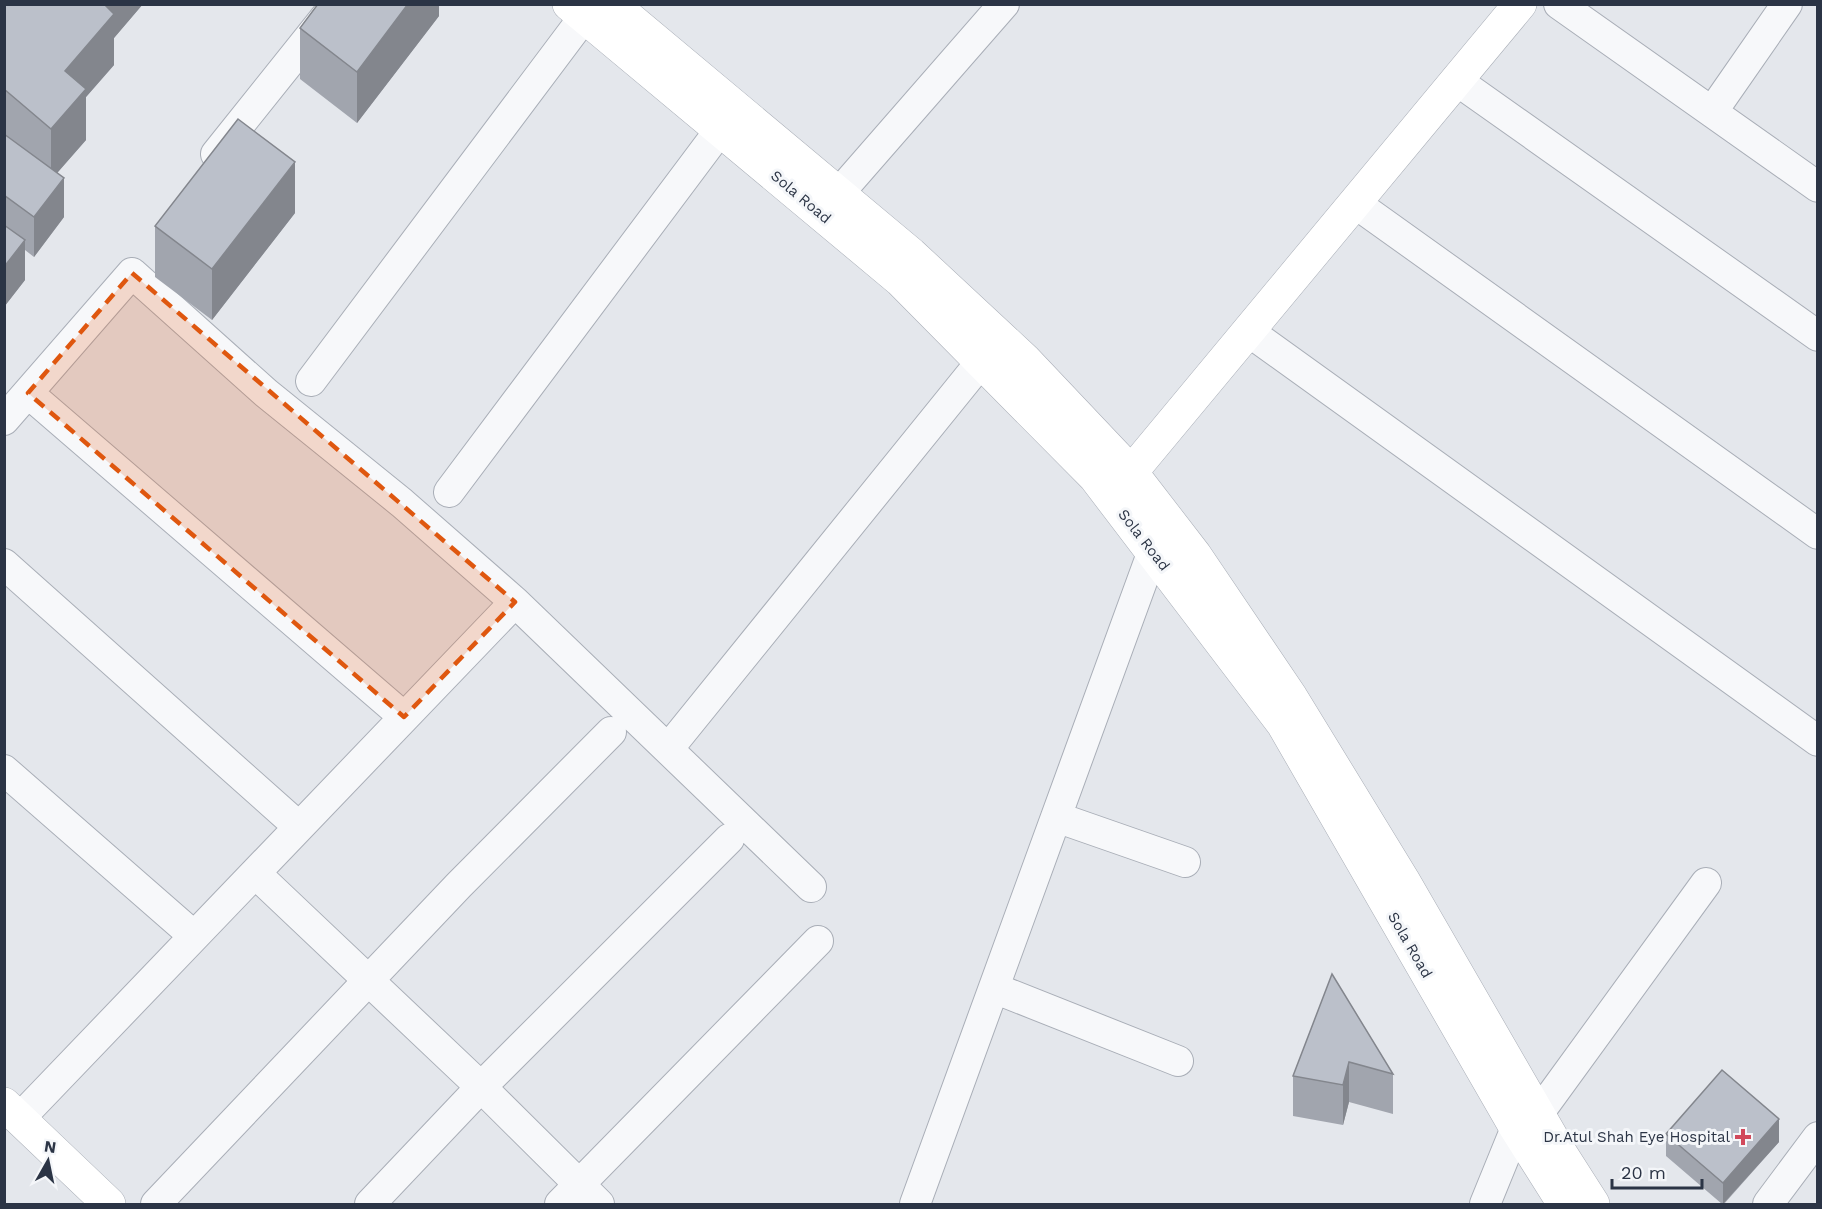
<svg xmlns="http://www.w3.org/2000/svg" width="1822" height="1209" font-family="'Work Sans',sans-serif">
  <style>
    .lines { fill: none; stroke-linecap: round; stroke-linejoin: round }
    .street-casing { stroke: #a9aeb7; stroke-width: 32 }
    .secondary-casing { stroke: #a9aeb7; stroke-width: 34 }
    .street { stroke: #f7f8fa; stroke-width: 30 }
    .secondary { stroke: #fff; stroke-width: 33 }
    .wall { fill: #a1a5ae }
    .shaded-wall { fill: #83868d }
    .building { fill: #bbc0ca; stroke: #83868d; stroke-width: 1.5 }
    .marked { fill: #df570f; fill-opacity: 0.2; stroke: #df570f; stroke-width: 4.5; stroke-dasharray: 12 8; stroke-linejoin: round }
    .poi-dot { fill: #d1495b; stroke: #f4f6f9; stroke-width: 2 }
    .labels { text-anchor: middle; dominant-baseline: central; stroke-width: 6; stroke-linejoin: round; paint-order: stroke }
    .street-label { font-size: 15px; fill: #2b3445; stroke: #f4f6f9 }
    .poi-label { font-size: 15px; fill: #2b3445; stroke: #f4f6f9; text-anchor: end }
  </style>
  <rect width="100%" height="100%" fill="#e4e7ec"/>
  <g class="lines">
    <g class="street-casing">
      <path id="street" d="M 1559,4 L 1818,187
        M 1456,80 L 1818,336
        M 1712,112 L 1787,4
        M 216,154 L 336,4
        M 839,193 L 1004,4
        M 1355,203 L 1818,534
        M 1248,331 L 1818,741
        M 311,381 L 584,17
        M 28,393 L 404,717
        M 4,420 L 132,273 L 266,393 L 402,503 L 515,602 L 811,887
        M 449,492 L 720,130
        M 4,564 L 299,827
        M 668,749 L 981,362
        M 4,770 L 194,936
        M 1056,817 L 1185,862
        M 255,873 L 481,1087 L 599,1204
        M 994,988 L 1178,1061
        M 1538,1114 L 1706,883
        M 19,1119 L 515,602
        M 156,1204 L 459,885 L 611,732
        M 370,1204 L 481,1087 L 729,839
        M 560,1204 L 818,941
        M 915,1204 L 1153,551
        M 1485,1204 L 1516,1128
        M 1768,1204 L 1818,1137"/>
    </g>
    <g class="secondary-casing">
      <path id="secondary" d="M 569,4 L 900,280 L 1095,477 L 1283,724 L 1516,1128 L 1564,1204
        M 612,4 L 911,254 L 1025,360 L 1131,472 L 1195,555 L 1291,697 L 1403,880 L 1563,1157 L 1593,1204
        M 1118,488 L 1520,4
        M 4,1104 L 109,1204"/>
    </g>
    <use href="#street" class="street"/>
    <use href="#secondary" class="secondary"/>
  </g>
  <path class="wall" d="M 4,4 L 143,4 L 114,38 L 114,65 L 86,97 L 86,140 L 57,173 L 64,217 L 34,257 L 25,250 L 25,280 L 4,307 Z
    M 439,4 L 439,16 L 357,123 L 300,79 L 300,28 Z
    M 295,213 L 212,320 L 155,277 L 155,226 Z
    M 1332,974 L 1393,1074 L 1393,1114 L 1349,1102 L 1343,1125 L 1293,1116 L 1293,1076 Z
    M 1666,1134 L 1779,1142 L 1724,1204 L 1722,1204 L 1666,1156 Z"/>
  <path class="shaded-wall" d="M 101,4 L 143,4 L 114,38 L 114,65 L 86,97 L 86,140 L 51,180 L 51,129 L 65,71 Z
    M 408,4 L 439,4 L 439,16 L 357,123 L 357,72 Z
    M 295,162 L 295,213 L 212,320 L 212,269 Z
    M 64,178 L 64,217 L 34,257 L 34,217 Z
    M 25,240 L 25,280 L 4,307 L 4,267 Z
    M 1349,1062 L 1349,1102 L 1343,1125 L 1343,1085 Z
    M 1779,1119 L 1779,1142 L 1723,1204 L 1723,1183 Z"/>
  <path class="building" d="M 4,4 L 104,4 L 114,14 L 65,71 L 86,89 L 51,129 L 4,89 Z
    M 318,4 L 408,4 L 357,72 L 300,28 Z
    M 238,119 L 295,162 L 212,269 L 155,226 Z
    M 4,134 L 64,178 L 34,217 L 4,195 Z
    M 4,225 L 25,240 L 4,267 Z
    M 1332,974 L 1393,1074 L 1349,1062 L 1343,1085 L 1293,1076 Z
    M 1722,1070 L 1779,1119 L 1723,1183 L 1666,1134 Z"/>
  <path class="marked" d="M 132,273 L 515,602 L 404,717 L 28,393 Z"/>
  <path class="poi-dot" d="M1740 1128h6v6h6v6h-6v6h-6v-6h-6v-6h6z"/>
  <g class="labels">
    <g class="street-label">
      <text transform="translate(801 197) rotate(40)">Sola Road</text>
      <text transform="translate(1144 540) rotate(52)">Sola Road</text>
      <text transform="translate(1410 945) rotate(60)">Sola Road</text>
    </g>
    <g class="poi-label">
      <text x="1730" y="1137">Dr.Atul Shah Eye Hospital</text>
    </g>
  </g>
  <rect width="1822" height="1209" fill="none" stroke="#2b3445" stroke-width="12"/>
  <g transform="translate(48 1161) rotate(9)" stroke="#f4f6f9" stroke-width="4.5" paint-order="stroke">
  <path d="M0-4.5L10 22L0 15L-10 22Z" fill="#2b3445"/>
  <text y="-9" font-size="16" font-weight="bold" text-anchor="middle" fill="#2b3445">N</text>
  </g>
  <path d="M1612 1179v9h90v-9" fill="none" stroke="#2b3445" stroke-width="3"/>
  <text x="1621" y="1179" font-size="18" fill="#2b3445" stroke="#f4f6f9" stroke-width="4.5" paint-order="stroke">20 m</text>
</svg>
